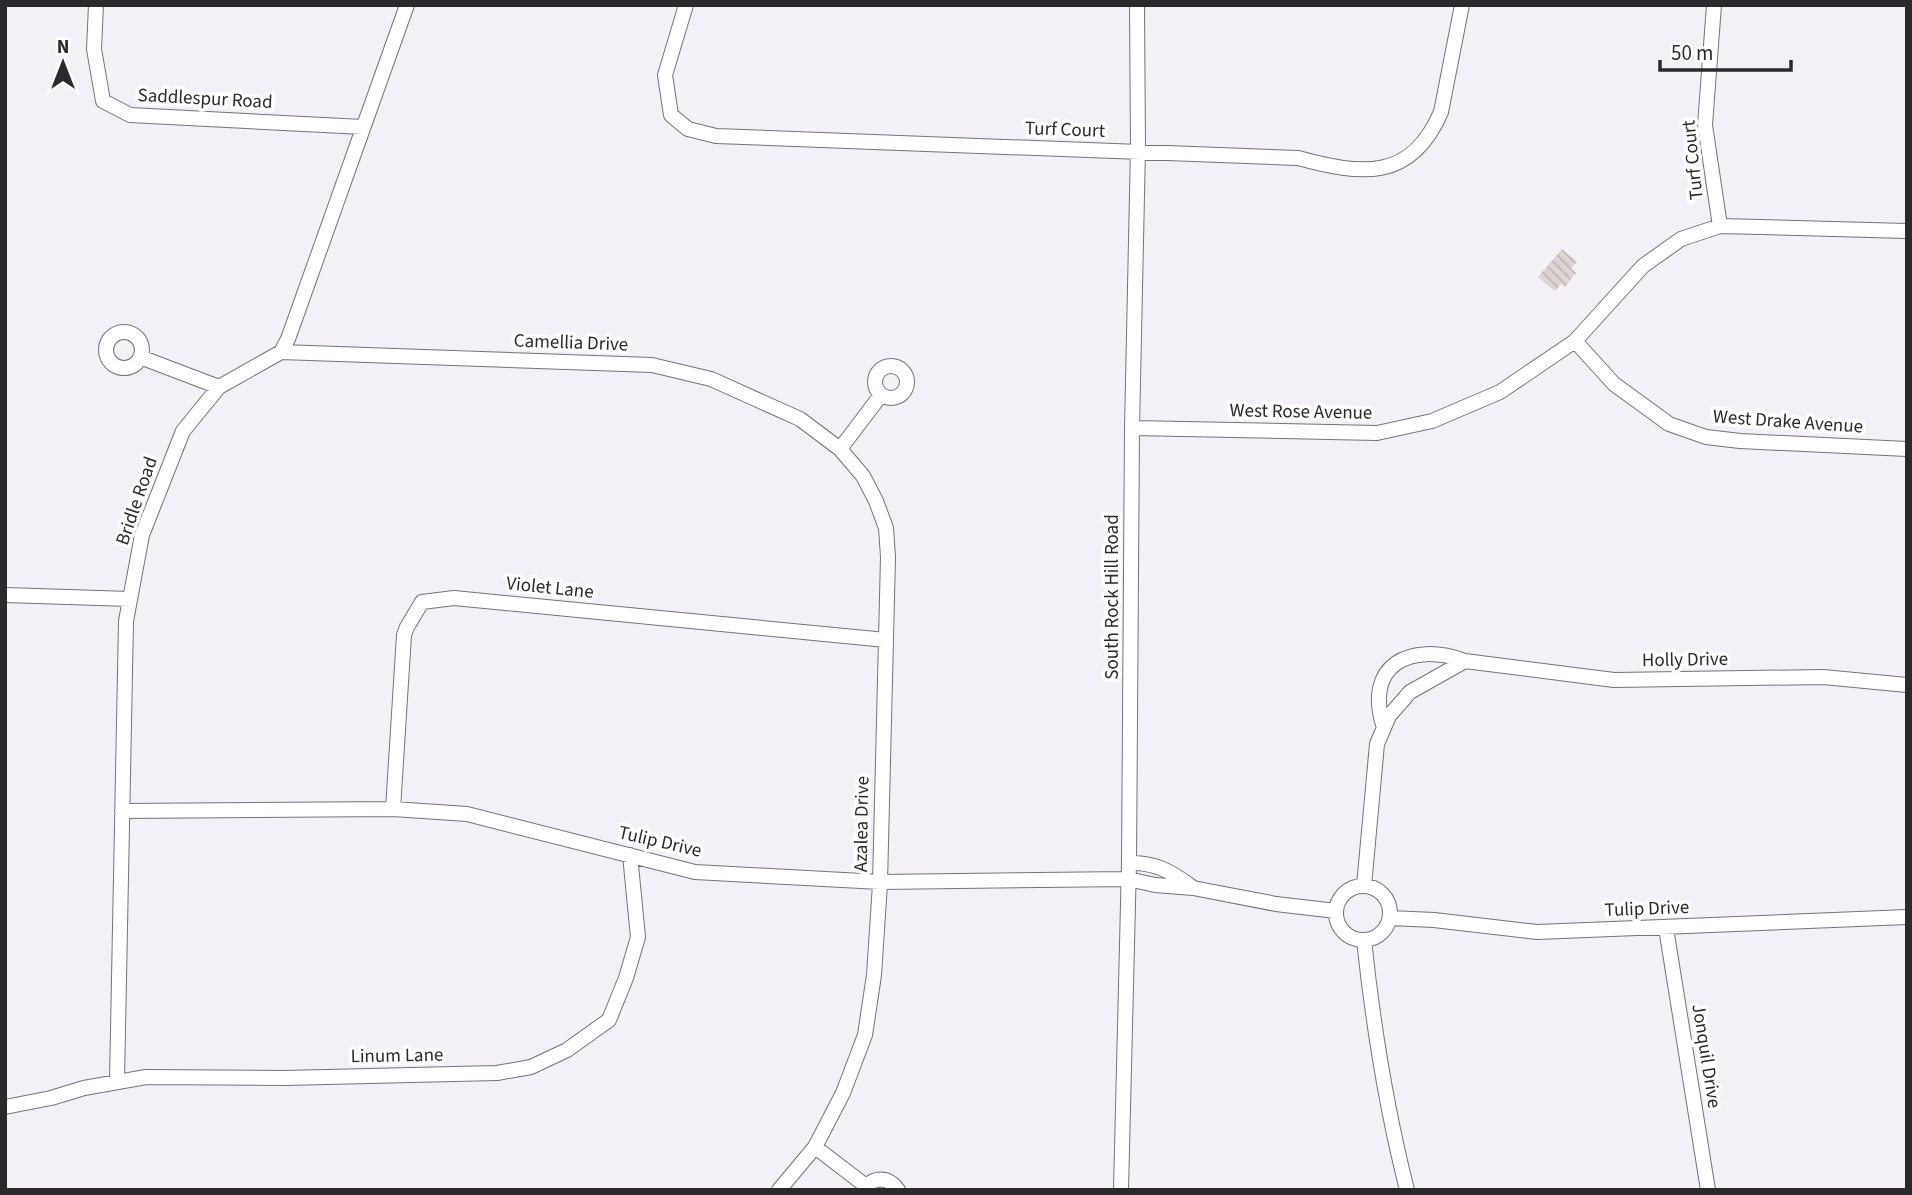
<svg xmlns="http://www.w3.org/2000/svg" width="1912" height="1195" font-family="'Source Sans 3',sans-serif">
  <style>
    .building { fill: url(#building-back-hatch) }
    .lines { fill: none; stroke-linecap: round; stroke-linejoin: round }
    .street-casing { stroke: #757278; stroke-width: 16 }
    .street { stroke: #fff; stroke-width: 14 }
    .labels { text-anchor: middle; dominant-baseline: central; stroke-width: 7; stroke-linejoin: round; paint-order: stroke }
    .street-label { font-size: 19px; fill: #2a292b; stroke: #fff }
  </style>
  <defs>
    <pattern id="building-back-hatch" width="6" height="6" patternUnits="userSpaceOnUse" patternTransform="scale(1.75)"><rect width="6" height="6" fill="#ddd5d2"/><path d="M-1 5l2 2M0 0l6 6M5-1l2 2" fill="none" stroke="#beb7b4"/></pattern>
  </defs>
  <rect width="100%" height="100%" fill="#f4f0f7"/>
  <path class="building" d="M 1562,249 L 1577,262 L 1571,268 L 1576,273 L 1565,287 L 1561,284 L 1555,291 L 1538,277 Z"/>
  <g class="lines">
    <g class="street-casing">
      <path id="street" d="M 96,5 L 94,49 L 103,101 L 130,115 L 363,127
        M 686,5 L 665,75 L 671,115 L 688,129 L 716,136 L 1298,158 C 1361,175 1411,182 1441,112 L 1462,5
        M 1714,5 L 1705,125 L 1720,226
        M106 350a18 18 0 1 1 36 0a18 18 0 1 1-36 0Z
        M 1575,341 L 1614,384 L 1669,424 L 1706,437 L 1740,441 L 1907,449
        M 281,352 L 652,365 L 711,379 L 800,419 L 840,449 L 863,476 L 876,501 L 886,528 L 888,557 L 880,884 L 874,975 L 865,1035 L 843,1093 L 815,1147 L 779,1190
        M 140,357 L 219,387
        M875 382a16 16 0 1 1 32 0a16 16 0 1 1-32 0Z
        M 1132,428 L 1377,433 L 1432,421 L 1500,392 L 1575,341 L 1643,266 L 1681,239 L 1720,226 L 1907,231
        M 840,449 L 881,395
        M 5,595 L 130,599
        M 1384,728 C 1363,665 1410,641 1465,661
        M 393,809 L 404,635 L 407,627 L 422,602 L 454,598 L 886,640
        M 122,811 L 393,809 L 467,814 L 695,872 L 880,882 L 1128,879 L 1155,885 L 1193,888 L 1276,904 L 1336,911
        M 1129,863 C 1155,862 1172,872 1192,887
        M 1364,886 L 1377,744 L 1389,716 L 1410,692 L 1465,661 L 1614,680 L 1823,677 L 1907,685
        M1336 913a27 27 0 1 1 54 0a27 27 0 1 1-54 0Z
        M 1390,918 L 1434,920 L 1537,932 L 1907,917
        M 1666,928 L 1708,1190
        M 1364,940 C 1373,1025 1386,1107 1407,1190
        M 117,1081 L 126,621 L 142,535 L 183,431 L 219,387 L 281,352 L 288,339 L 407,5
        M 5,1107 L 51,1098 L 84,1088 L 146,1077 L 284,1078 L 497,1073 L 531,1067 L 567,1050 L 609,1020 L 626,978 L 638,937 L 630,855
        M 815,1147 L 866,1186
        M 864,1190 C 873,1176 888,1176 898,1190
        M 1121,1190 L 1129,863 L 1132,428 L 1138,148 L 1137,5"/>
    </g>
    <use href="#street" class="street"/>
  </g>
  <g class="labels">
    <g class="street-label">
      <text transform="translate(205 99) rotate(3)">Saddlespur Road</text>
      <text transform="translate(1065 130) rotate(2)">Turf Court</text>
      <text transform="translate(1693 160) rotate(-96)">Turf Court</text>
      <text transform="translate(571 343) rotate(2)">Camellia Drive</text>
      <text transform="translate(1301 412) rotate(1)">West Rose Avenue</text>
      <text transform="translate(1788 422) rotate(4)">West Drake Avenue</text>
      <text transform="translate(137 501) rotate(-71)">Bridle Road</text>
      <text transform="translate(550 588) rotate(6)">Violet Lane</text>
      <text transform="translate(1112 597) rotate(-90)">South Rock Hill Road</text>
      <text transform="translate(1685 660) rotate(-1)">Holly Drive</text>
      <text transform="translate(862 824) rotate(-89)">Azalea Drive</text>
      <text transform="translate(660 842) rotate(13)">Tulip Drive</text>
      <text transform="translate(1647 909) rotate(-2)">Tulip Drive</text>
      <text transform="translate(397 1056) rotate(-1)">Linum Lane</text>
      <text transform="translate(1706 1056) rotate(81)">Jonquil Drive</text>
    </g>
  </g>
  <rect width="1912" height="1195" fill="none" stroke="#2a292b" stroke-width="14"/>
  <g transform="translate(63 63)" stroke="#ffffff" stroke-width="5" paint-order="stroke">
  <path d="M0-5L12 26L0 18L-12 26Z" fill="#2a292b"/>
  <text y="-10" font-size="19" font-weight="bold" text-anchor="middle" fill="#2a292b">N</text>
  </g>
  <path d="M1660 60v10h131v-10" fill="none" stroke="#2a292b" stroke-width="3.5"/>
  <text x="1671" y="60" font-size="21" fill="#2a292b" stroke="#ffffff" stroke-width="5" paint-order="stroke">50 m</text>
</svg>
